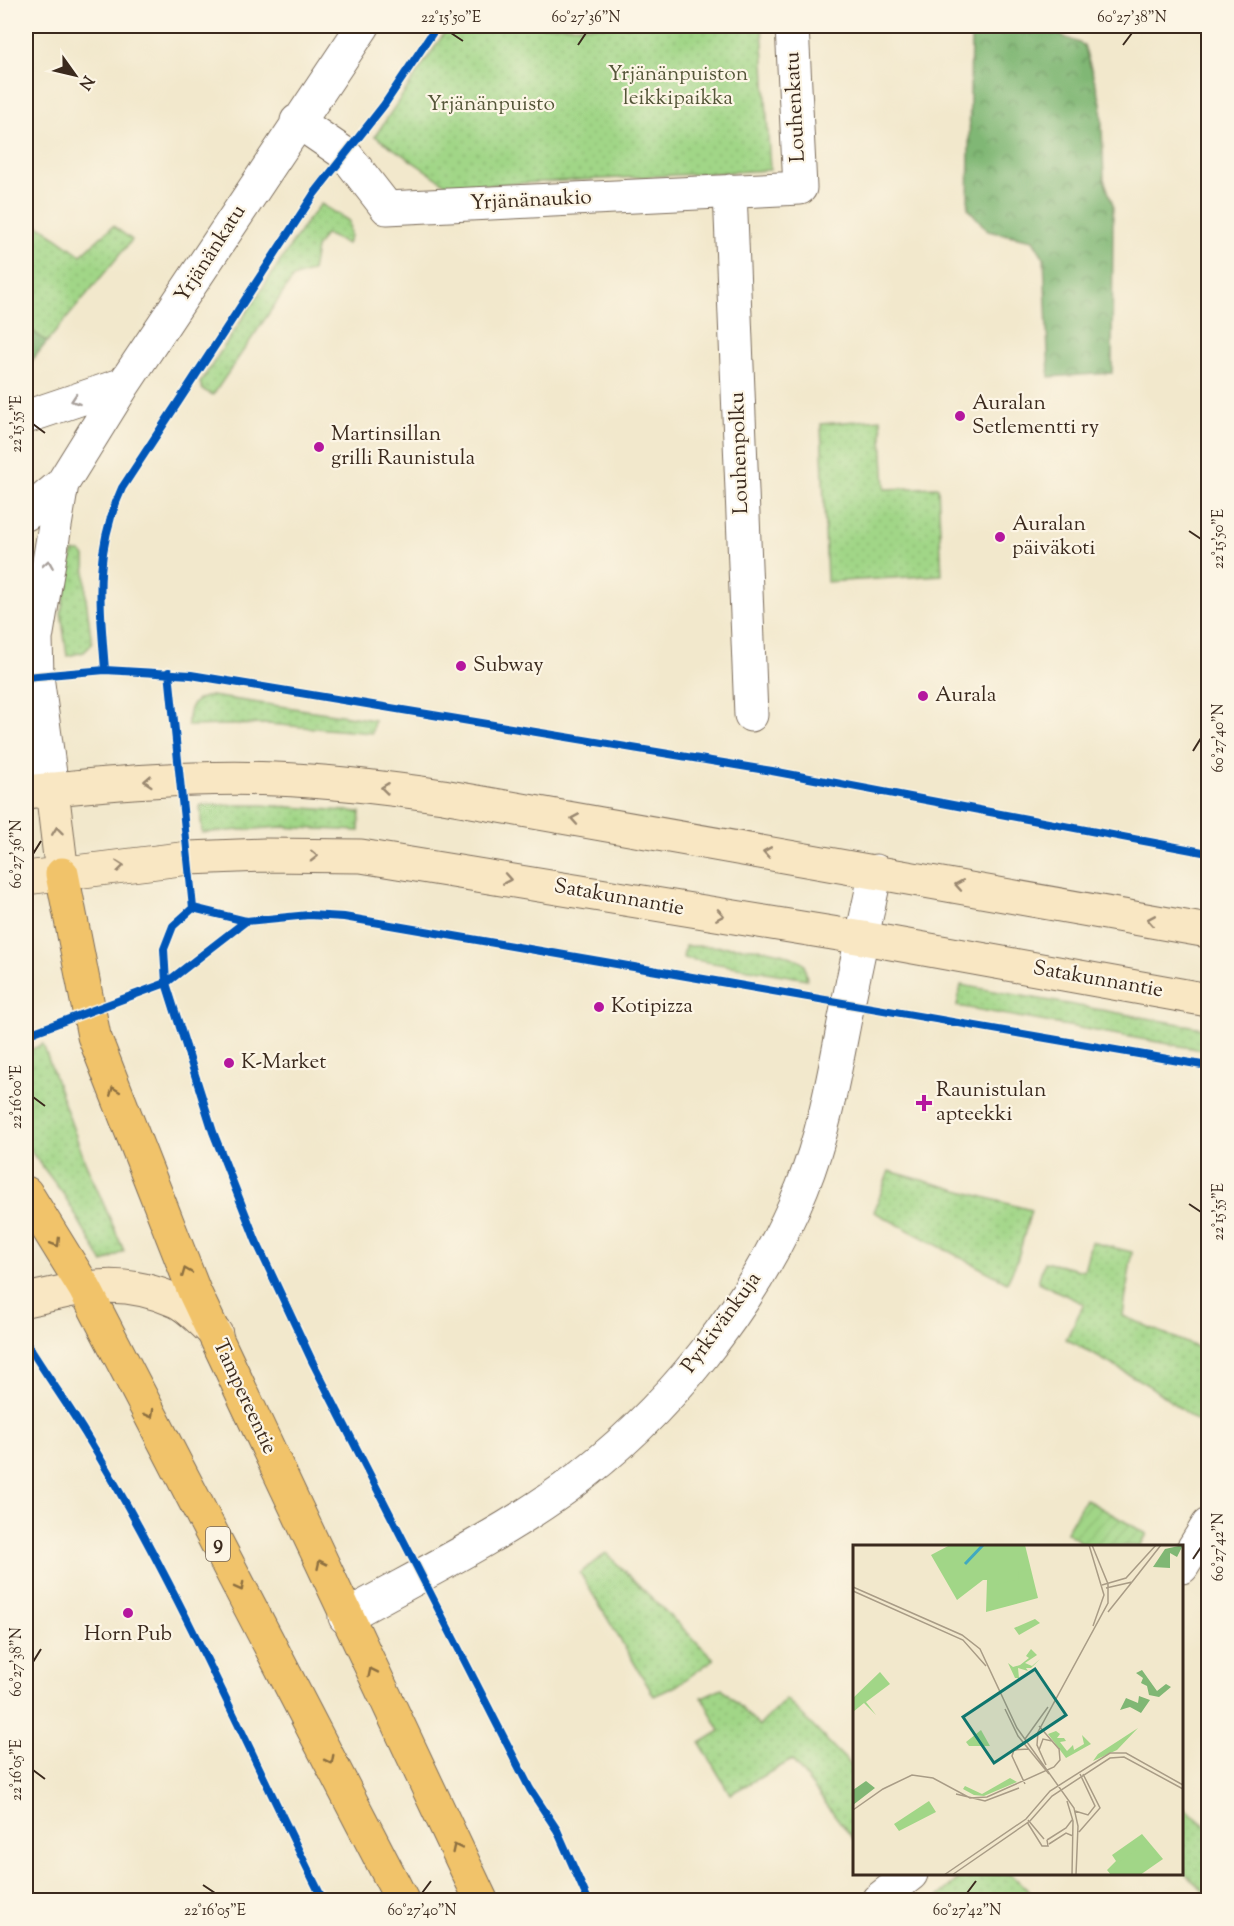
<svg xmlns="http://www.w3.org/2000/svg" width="1234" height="1926" font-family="'Sorts Mill Goudy',serif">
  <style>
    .grass { fill: url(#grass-dots); stroke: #6e8052; stroke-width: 1.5 }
    .forest { fill: url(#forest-crowns); stroke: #5e7049; stroke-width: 1.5 }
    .garden { fill: url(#garden-furrows); stroke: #6e8052; stroke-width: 1.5 }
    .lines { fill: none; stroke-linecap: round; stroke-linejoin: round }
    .street-casing { stroke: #7b6c5b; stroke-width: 35 }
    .secondary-casing { stroke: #7b6c5b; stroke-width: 35 }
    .highway-casing { stroke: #7b6c5b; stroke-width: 35 }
    .street { stroke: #fff; stroke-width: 33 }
    .secondary { stroke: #f9e7c3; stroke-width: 33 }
    .highway { stroke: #f1c36a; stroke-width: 33 }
    .cycleway-casing { stroke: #fcf5e5; stroke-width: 11 }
    .cycleway { stroke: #0057b8; stroke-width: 8 }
    .oneway { stroke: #a79f9a }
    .oneway2 { stroke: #9a8870 }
    .oneway3 { stroke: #8d6f40 }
    .ticks { fill: none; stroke: #3b2a1e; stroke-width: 2 }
    .poi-dot { fill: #b5179e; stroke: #fcf5e5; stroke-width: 2 }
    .labels { text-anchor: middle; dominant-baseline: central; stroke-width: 4.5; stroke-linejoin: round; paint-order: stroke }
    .shield { fill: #fcf5e5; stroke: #75675a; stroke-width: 1.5 }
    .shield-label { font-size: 20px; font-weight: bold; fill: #3b2a1e }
    .park-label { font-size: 21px; fill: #545538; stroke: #fcf5e5 }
    .street-label { font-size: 21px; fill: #3b2a1e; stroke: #fcf5e5 }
    .poi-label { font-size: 21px; fill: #3b2a1e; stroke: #fcf5e5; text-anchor: start }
    .inset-river { fill: none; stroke: #40a9c0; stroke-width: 3 }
    .inset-road { fill: none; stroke: #a99c86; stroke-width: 1.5 }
    .view { fill: #0f766e; fill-opacity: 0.15; stroke: #0f766e; stroke-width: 3 }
    .inset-edge { fill: none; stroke: #3b2a1e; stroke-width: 3 }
    .neatline { fill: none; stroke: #3b2a1e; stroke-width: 2 }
    .ticks-label { font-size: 15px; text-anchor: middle; fill: #3b2a1e }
  </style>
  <defs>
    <pattern id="grass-dots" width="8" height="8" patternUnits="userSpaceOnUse" patternTransform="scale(1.5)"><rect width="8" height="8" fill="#a1d687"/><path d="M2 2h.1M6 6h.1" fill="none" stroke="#8cb874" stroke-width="1.8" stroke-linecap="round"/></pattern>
    <pattern id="forest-crowns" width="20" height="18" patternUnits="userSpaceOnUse" patternTransform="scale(1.5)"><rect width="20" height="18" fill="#80b774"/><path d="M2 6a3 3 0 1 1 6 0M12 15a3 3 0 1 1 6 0" fill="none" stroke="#6a955f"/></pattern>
    <pattern id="garden-furrows" width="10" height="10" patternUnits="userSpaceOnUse" patternTransform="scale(1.5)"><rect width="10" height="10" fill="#a1d687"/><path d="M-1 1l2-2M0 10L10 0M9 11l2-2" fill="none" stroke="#8cb874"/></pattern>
  </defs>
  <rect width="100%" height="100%" fill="#fcf5e5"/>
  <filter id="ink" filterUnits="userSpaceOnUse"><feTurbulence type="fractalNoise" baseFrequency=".0167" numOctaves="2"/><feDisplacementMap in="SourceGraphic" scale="12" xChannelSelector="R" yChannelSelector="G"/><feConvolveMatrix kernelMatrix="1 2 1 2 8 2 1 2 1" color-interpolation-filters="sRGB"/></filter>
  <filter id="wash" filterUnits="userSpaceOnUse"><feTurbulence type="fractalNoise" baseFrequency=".008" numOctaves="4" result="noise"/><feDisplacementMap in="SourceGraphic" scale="24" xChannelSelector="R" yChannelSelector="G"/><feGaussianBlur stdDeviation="1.35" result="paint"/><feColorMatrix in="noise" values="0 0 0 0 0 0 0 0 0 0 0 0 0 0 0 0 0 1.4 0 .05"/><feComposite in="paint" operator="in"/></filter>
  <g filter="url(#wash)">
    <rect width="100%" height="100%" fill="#f2e8cc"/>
    <path class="grass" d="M 449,26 L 762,26 L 770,170 L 450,187 L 375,136 Z
      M 321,204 L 349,221 L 350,236 L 347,244 L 325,234 L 316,248 L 312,271 L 293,278 L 213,395 L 203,390 L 200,383 L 307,221 Z
      M 26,220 L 43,228 L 81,255 L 113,226 L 132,240 L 47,342 L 26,326 Z
      M 881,419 L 885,489 L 938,487 L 942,575 L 827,582 L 821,424 Z
      M 73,552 L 80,552 L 85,556 L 86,598 L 92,644 L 84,652 L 67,656 L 61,612 Z
      M 211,696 L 374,720 L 372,733 L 268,724 L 188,726 C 187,708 192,698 211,696 Z
      M 200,805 L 262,805 L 360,812 L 359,831 L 281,827 L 202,833 Z
      M 685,946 C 719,947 775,943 804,964 L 807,979 L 683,958 Z
      M 961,985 L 1208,1029 L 1208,1051 L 957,1006 Z
      M 43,1044 L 84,1159 L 124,1251 L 103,1263 L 64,1195 L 26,1145 L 26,1052 Z
      M 889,1171 L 1031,1210 L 1017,1261 L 1007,1282 L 874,1212 Z
      M 1091,1242 L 1132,1252 L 1123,1316 L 1208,1352 L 1208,1429 L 1148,1385 L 1066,1339 L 1084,1304 L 1038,1282 L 1044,1262 L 1084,1271 Z
      M 606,1553 L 714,1659 L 676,1686 L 654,1696 L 580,1573 Z
      M 722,1688 L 759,1726 L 786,1699 L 854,1768 L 854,1840 L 792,1760 L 730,1794 L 700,1743 L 720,1731 L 702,1697 Z
      M 1182,1806 L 1208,1828 L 1208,1896 L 1182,1870 Z
      M 964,1874 L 1011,1874 L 1038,1900 L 934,1900 Z"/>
    <path class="forest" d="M 992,26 L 1038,26 L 1084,45 L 1101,102 L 1104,179 L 1113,205 L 1112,373 L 1049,377 L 1044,258 L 1033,240 L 988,231 L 968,208 L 971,35 Z
      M 26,326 L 47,342 L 26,368 Z"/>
    <path class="garden" d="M 1085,1499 L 1147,1534 L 1140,1546 L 1087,1546 L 1066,1532 Z"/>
  </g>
  <g filter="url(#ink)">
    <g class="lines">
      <g class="street-casing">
        <path id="street" d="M 297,121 L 345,154 L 387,208 L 800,188 L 792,26
          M 730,191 L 751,715
          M 26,417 L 124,384
          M 26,514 L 62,484 L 124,384 L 363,26
          M 52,789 L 37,676 L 36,639 L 62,484
          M 1182,1567 L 1208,1525
          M 345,1617 C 418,1576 496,1538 564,1489 C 665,1416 755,1304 802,1188 C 824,1134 834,1075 845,1018 C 855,969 866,920 876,871
          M 878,1900 L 911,1874"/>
      </g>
      <g class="secondary-casing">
        <path id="secondary" d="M 52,789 L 62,874
          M 26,792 C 108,783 192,776 275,779 C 332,781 387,788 443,796 L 1208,931
          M 26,878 L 189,858 L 264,855 L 361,856 L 863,938 L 1208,1000
          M 26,1300 C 82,1288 120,1276 176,1301 C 191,1308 204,1324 216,1334"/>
      </g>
      <g class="highway-casing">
        <path id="highway" d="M 62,874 L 94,1036 L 194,1291 L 481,1900
          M 26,1193 L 84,1287 L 402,1900"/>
      </g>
      <use href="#street" class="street"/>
      <use href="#secondary" class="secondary"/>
      <use href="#highway" class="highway"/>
      <g class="cycleway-casing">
        <path id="cycleway" d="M 105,670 C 100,603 93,552 122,488 L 314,194 L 384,105 L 437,26
          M 169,672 L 193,908
          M 26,677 L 105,670 L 191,675 L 772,771 L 1208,853
          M 193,908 L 173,926 L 164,949 L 166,983 L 213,1132 L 256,1241 L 313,1363 L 530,1789 L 557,1830 L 588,1900
          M 193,908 L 246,921 L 309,915 L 344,917 L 1208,1066
          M 26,1035 L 166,983 L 246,921
          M 26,1342 C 45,1373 66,1402 85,1433 C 176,1582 246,1745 323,1900"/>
      </g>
      <use href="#cycleway" class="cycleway"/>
    </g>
    <defs><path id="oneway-chevron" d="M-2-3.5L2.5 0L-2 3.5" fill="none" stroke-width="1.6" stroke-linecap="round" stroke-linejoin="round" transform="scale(1.5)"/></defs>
    <g class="oneway">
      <use href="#oneway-chevron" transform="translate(75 400) rotate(161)"/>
      <use href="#oneway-chevron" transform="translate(48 564) rotate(-81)"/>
    </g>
    <g class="oneway2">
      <use href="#oneway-chevron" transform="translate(148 781) rotate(176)"/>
      <use href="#oneway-chevron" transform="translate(385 788) rotate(-173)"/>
      <use href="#oneway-chevron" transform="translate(575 819) rotate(-170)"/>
      <use href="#oneway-chevron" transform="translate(57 831) rotate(-97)"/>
      <use href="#oneway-chevron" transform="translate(767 852) rotate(-170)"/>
      <use href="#oneway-chevron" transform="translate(314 856) rotate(1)"/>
      <use href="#oneway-chevron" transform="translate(120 866) rotate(-6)"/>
      <use href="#oneway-chevron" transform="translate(507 879) rotate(10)"/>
      <use href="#oneway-chevron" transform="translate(959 885) rotate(-170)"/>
      <use href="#oneway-chevron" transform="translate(720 915) rotate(9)"/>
      <use href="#oneway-chevron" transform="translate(1151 920) rotate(-170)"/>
    </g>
    <g class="oneway3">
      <use href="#oneway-chevron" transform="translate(114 1091) rotate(-111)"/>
      <use href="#oneway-chevron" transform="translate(56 1243) rotate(58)"/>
      <use href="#oneway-chevron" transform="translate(186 1272) rotate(-112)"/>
      <use href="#oneway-chevron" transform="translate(150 1414) rotate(62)"/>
      <use href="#oneway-chevron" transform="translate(321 1564) rotate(-115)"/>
      <use href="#oneway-chevron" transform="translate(240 1587) rotate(62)"/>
      <use href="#oneway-chevron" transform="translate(372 1672) rotate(-116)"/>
      <use href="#oneway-chevron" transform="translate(330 1760) rotate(63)"/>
      <use href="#oneway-chevron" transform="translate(456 1848) rotate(-116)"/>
    </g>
  </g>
  <path class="ticks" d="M 451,33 L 463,41M 578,45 L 586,33M 1123,45 L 1132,33M 33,424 L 45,433M 1189,531 L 1201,539M 1193,751 L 1201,738M 33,854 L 41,841M 33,1097 L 45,1106M 1189,1204 L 1201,1212M 1193,1559 L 1201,1547M 33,1662 L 41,1649M 33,1770 L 45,1779M 203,1885 L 215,1893M 422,1893 L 431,1881M 967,1893 L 976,1881"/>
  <g class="poi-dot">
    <circle cx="960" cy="416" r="6"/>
    <circle cx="319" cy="447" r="6"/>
    <circle cx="1000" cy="537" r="6"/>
    <circle cx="461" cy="666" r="6"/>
    <circle cx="923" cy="696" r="6"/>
    <circle cx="599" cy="1007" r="6"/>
    <circle cx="229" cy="1063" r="6"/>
    <path d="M921 1094h6v6h6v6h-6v6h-6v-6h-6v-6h6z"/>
    <circle cx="128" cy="1613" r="6"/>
  </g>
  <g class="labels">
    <rect class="shield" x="206" y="1527" width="24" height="34" rx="4.5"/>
    <g class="shield-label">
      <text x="218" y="1544">9</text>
    </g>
    <g class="park-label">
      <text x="678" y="75">Yrjänänpuiston<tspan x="678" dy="24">leikkipaikka</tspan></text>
      <text x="491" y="105">Yrjänänpuisto</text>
    </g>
    <g class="street-label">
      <text transform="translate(796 107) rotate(-93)">Louhenkatu</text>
      <text transform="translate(531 201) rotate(-3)">Yrjänänaukio</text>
      <text transform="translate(211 254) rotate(-57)">Yrjänänkatu</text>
      <text transform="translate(740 453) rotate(-92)">Louhenpolku</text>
      <text transform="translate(619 898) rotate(10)">Satakunnantie</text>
      <text transform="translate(1098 980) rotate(10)">Satakunnantie</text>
      <text transform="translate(722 1323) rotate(-54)">Pyrkivänkuja</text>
      <text transform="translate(244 1397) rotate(65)">Tampereentie</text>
    </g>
    <g class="poi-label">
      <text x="972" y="404">Auralan<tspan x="972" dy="24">Setlementti ry</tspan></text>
      <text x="331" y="435">Martinsillan<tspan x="331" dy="24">grilli Raunistula</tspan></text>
      <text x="1012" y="525">Auralan<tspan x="1012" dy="24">päiväkoti</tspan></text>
      <text x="473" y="666">Subway</text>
      <text x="935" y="696">Aurala</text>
      <text x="611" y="1007">Kotipizza</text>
      <text x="241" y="1063">K-Market</text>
      <text x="936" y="1091">Raunistulan<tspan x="936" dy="24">apteekki</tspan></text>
      <text x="128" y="1635" text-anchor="middle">Horn Pub</text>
    </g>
  </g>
  <g transform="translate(853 1545)">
    <rect width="330" height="330" fill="#f2e8cc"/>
    <path d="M 97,0 L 172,0 L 185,53 L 133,67 L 134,35 L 130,35 L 104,55 L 78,10 ZM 182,74 L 187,78 L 166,90 L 161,83 ZM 178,104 L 184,110 L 172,118 L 179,121 L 187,114 L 178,123 L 173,123 L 175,126 L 165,123 L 166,133 L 162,133 L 155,118 L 160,122 L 167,120 L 176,113 L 173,111 ZM 27,127 L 37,139 L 13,157 L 23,170 L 11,158 L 0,167 L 0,153 ZM 285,183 L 264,205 L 240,216 L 245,209 ZM 128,185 L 137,201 L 116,201 L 113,197 ZM 203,186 L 207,189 L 204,193 L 211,193 L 213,196 L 207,197 L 214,206 L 220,200 L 221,205 L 231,199 L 229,190 L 238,199 L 213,213 L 195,189 ZM 157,233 L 164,237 L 131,251 L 121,250 L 110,244 L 112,241 L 129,249 ZM 76,256 L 83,267 L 46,286 L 41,279 ZM 289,289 L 310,314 L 287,330 L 258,330 L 254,325 L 263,316 L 259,310 Z" fill="#a1d687"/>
    <path d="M 330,0 L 324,12 L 317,8 L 317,23 L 300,22 L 312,4 ZM 289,125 L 304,146 L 313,139 L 318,142 L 306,152 L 296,150 L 294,141 L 288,138 L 290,133 L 283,128 ZM 286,151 L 297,155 L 288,168 L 277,162 L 267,165 L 273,153 L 285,158 ZM 13,236 L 22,243 L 0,260 L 0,245 Z" fill="#80b774"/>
    <path d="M 177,24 L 182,53 L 149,62 L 143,40 L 166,34 L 165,27 ZM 295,297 L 307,315 L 285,330 L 263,330 L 261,324 L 266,317 Z" fill="#a1d687"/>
    <path class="inset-river" d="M 112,19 L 130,0"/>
    <path class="inset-road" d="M 236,0 L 251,50 L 240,81M 249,40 L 273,33 L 303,0M 0,42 L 109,90 L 127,104 L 164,183 L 221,263 L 225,281 L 223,330M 253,43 L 279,37 L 308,0M 0,46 L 110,95 L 133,121M 255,67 L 279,37M 152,164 L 165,191 L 196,229M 186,181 L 206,204M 172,194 L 195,162M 186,205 L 190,194 L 199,196M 193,220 L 184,200 L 185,187 L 255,58 L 255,39 L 239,0M 172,239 L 159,211 L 161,205 L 176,204M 103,249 L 132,256 L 166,243M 214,256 L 220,276 L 219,330M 0,265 L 30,244 L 59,230 L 80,233 L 117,253 L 134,252 L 201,222 L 207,215 L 206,203M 222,266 L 235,270 L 242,261 L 227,229M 175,275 L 191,294M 174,277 L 189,301 L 195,301 L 194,295M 226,287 L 247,263 L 230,229M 194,295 L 213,283 L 219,275M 196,299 L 213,288 L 220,291M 91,330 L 173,274 L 197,246 L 257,208 L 273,208 L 330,240M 99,330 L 177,276 L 199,251 L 257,213 L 271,212 L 330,244"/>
    <path class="view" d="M 182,124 L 213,170 L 141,218 L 110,172 Z"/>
    <rect width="330" height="330" class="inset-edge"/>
  </g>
  <rect width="1234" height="1926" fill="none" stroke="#fcf5e5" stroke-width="66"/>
  <g transform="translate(75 75) rotate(124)" stroke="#fcf5e5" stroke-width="4.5" paint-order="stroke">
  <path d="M0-4.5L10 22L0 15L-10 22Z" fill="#3b2a1e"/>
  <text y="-9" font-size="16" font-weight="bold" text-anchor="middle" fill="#3b2a1e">N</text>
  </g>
  <rect x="33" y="33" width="1168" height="1860" class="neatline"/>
  <g class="ticks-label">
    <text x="451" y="22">22°15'50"E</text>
    <text x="586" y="22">60°27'36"N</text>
    <text x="1132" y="22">60°27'38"N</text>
    <text transform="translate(16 424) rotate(-90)" y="5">22°15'55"E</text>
    <text transform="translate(1218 539) rotate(-90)" y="5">22°15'50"E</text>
    <text transform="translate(1218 738) rotate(-90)" y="5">60°27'40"N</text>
    <text transform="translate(16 854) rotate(-90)" y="5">60°27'36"N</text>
    <text transform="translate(16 1097) rotate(-90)" y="5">22°16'00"E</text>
    <text transform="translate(1218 1212) rotate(-90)" y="5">22°15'55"E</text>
    <text transform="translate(1218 1547) rotate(-90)" y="5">60°27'42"N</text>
    <text transform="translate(16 1662) rotate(-90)" y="5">60°27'38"N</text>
    <text transform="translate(16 1770) rotate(-90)" y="5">22°16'05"E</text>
    <text x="215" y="1915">22°16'05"E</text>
    <text x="422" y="1915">60°27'40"N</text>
    <text x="967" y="1915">60°27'42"N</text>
  </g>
</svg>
